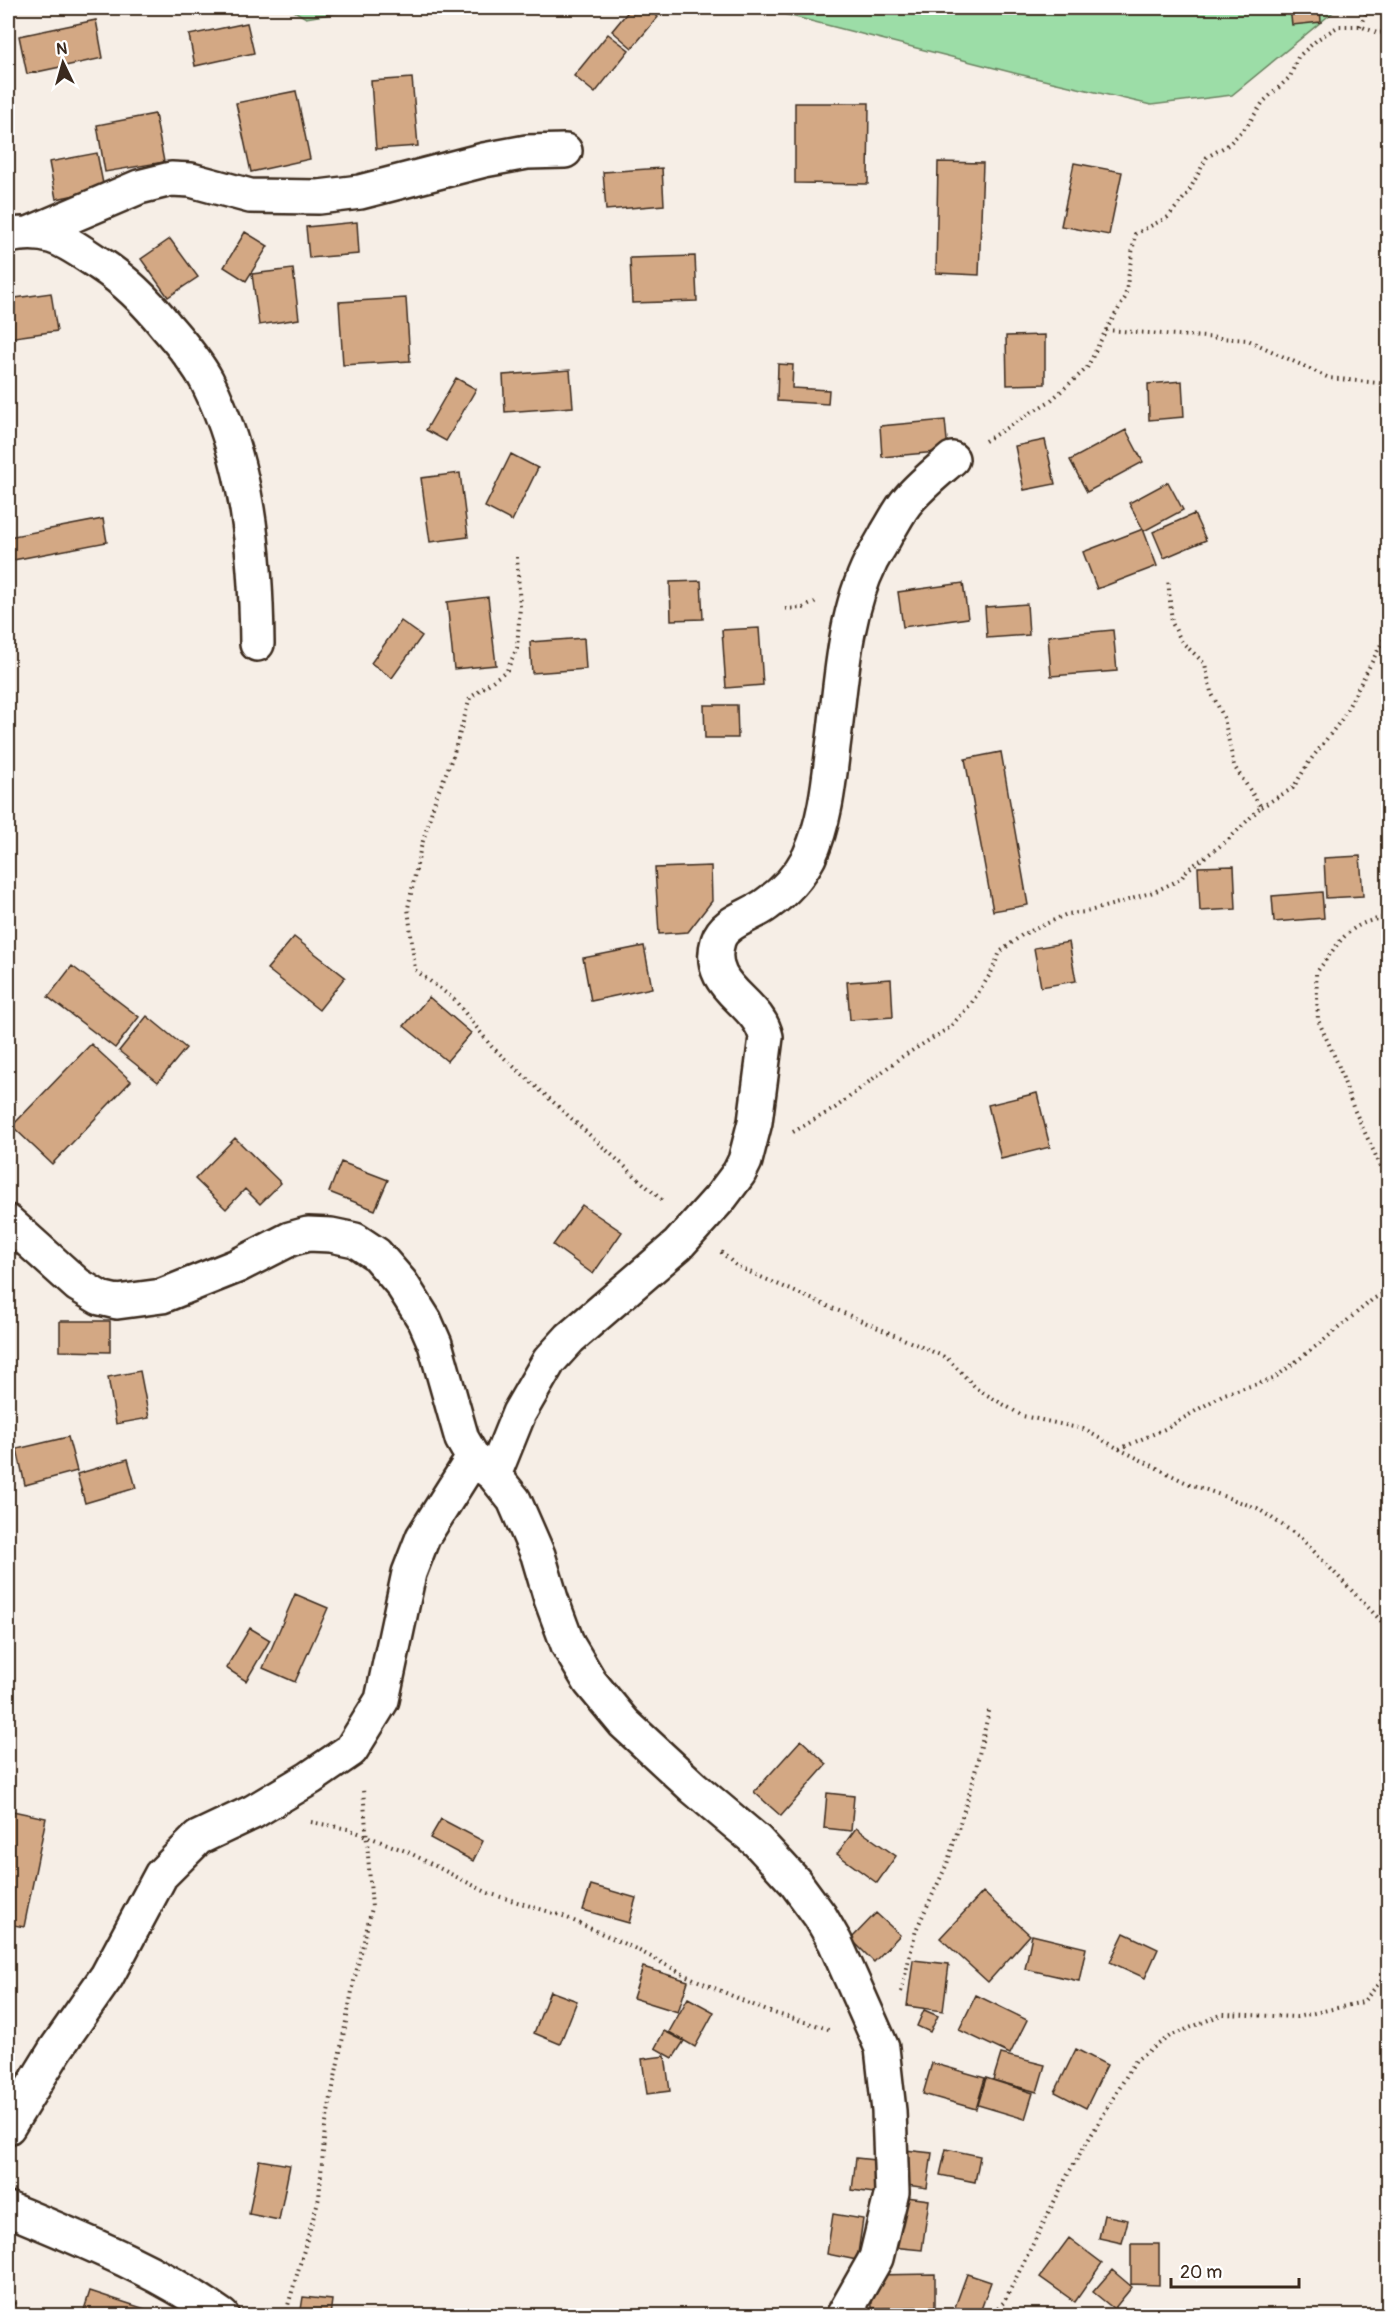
<svg xmlns="http://www.w3.org/2000/svg" width="1396" height="2323" font-family="Pangolin,sans-serif">
  <style>
    .green { fill: #9cdda7; stroke: #6c8462; stroke-width: 1.5 }
    .building { fill: #d3a884; stroke: #3b2a1e; stroke-width: 1.5 }
    .lines { fill: none; stroke-linecap: round; stroke-linejoin: round }
    .minor-casing { stroke: #3b2a1e; stroke-width: 38 }
    .path { stroke: #3b2a1e; stroke-width: 4; stroke-dasharray: 1.5 4.5; stroke-linecap: butt }
    .minor { stroke: #fff; stroke-width: 33 }
  </style>
  <rect width="100%" height="100%" fill="#f6eee6"/>
  <filter id="ink" filterUnits="userSpaceOnUse"><feTurbulence type="fractalNoise" baseFrequency=".0167" numOctaves="2"/><feDisplacementMap in="SourceGraphic" scale="12" xChannelSelector="R" yChannelSelector="G"/><feConvolveMatrix kernelMatrix="1 2 1 2 8 2 1 2 1" color-interpolation-filters="sRGB"/></filter>
  <g filter="url(#ink)">
    <path class="green" d="M 289,8 L 366,8 L 306,18 Z
      M 760,8 L 1338,8 L 1232,95 L 1151,105 L 1018,74 Z"/>
    <path class="building" d="M 631,8 L 647,8 L 658,17 L 632,48 L 612,31 Z
      M 1290,8 L 1320,8 L 1321,22 L 1292,25 Z
      M 96,20 L 103,58 L 27,74 L 19,36 Z
      M 247,23 L 254,53 L 195,66 L 189,35 Z
      M 608,34 L 629,50 L 595,93 L 574,76 Z
      M 412,78 L 418,146 L 376,149 L 371,81 Z
      M 296,91 L 310,159 L 251,172 L 236,103 Z
      M 795,103 L 869,103 L 868,184 L 795,183 Z
      M 155,114 L 164,162 L 105,172 L 97,125 Z
      M 97,153 L 104,189 L 56,199 L 49,162 Z
      M 938,162 L 983,163 L 979,275 L 936,273 Z
      M 1074,163 L 1122,172 L 1109,235 L 1061,226 Z
      M 662,168 L 664,205 L 606,210 L 603,172 Z
      M 357,222 L 359,254 L 309,258 L 306,227 Z
      M 245,232 L 268,246 L 246,281 L 224,267 Z
      M 170,239 L 198,277 L 168,297 L 141,259 Z
      M 695,256 L 697,301 L 632,303 L 630,258 Z
      M 293,269 L 299,319 L 259,325 L 252,274 Z
      M 51,293 L 57,331 L 8,338 L 8,299 Z
      M 406,298 L 410,361 L 343,365 L 339,302 Z
      M 1045,335 L 1045,384 L 1007,385 L 1006,336 Z
      M 778,364 L 793,365 L 792,388 L 829,390 L 828,404 L 777,401 Z
      M 570,370 L 573,407 L 505,412 L 503,375 Z
      M 456,378 L 476,389 L 446,441 L 426,430 Z
      M 1182,381 L 1184,417 L 1149,420 L 1148,384 Z
      M 945,420 L 948,451 L 882,457 L 880,426 Z
      M 1126,430 L 1143,462 L 1087,492 L 1070,460 Z
      M 1045,440 L 1055,484 L 1024,490 L 1015,446 Z
      M 511,454 L 538,468 L 512,521 L 485,507 Z
      M 460,473 L 468,537 L 430,542 L 421,478 Z
      M 1168,482 L 1183,510 L 1144,531 L 1129,503 Z
      M 1194,514 L 1206,540 L 1164,558 L 1153,532 Z
      M 103,519 L 107,542 L 8,561 L 8,537 Z
      M 1143,529 L 1157,566 L 1097,589 L 1083,552 Z
      M 701,581 L 703,619 L 671,620 L 670,582 Z
      M 963,583 L 968,618 L 903,627 L 898,592 Z
      M 488,597 L 496,665 L 454,669 L 447,602 Z
      M 1027,604 L 1029,635 L 987,638 L 985,607 Z
      M 401,621 L 422,636 L 392,678 L 371,663 Z
      M 759,628 L 763,685 L 726,688 L 722,630 Z
      M 1113,630 L 1117,671 L 1051,676 L 1048,636 Z
      M 584,638 L 586,669 L 532,673 L 530,642 Z
      M 704,705 L 737,705 L 738,738 L 705,738 Z
      M 1001,752 L 1028,905 L 993,911 L 965,759 Z
      M 1360,856 L 1363,896 L 1326,898 L 1324,858 Z
      M 711,866 L 712,901 L 698,919 L 688,932 L 659,934 L 655,868 Z
      M 1234,866 L 1236,909 L 1200,911 L 1198,867 Z
      M 1322,892 L 1324,918 L 1274,922 L 1272,896 Z
      M 294,937 L 345,977 L 319,1010 L 267,969 Z
      M 1069,942 L 1076,981 L 1041,987 L 1034,948 Z
      M 644,946 L 652,988 L 591,1001 L 583,958 Z
      M 72,966 L 139,1017 L 115,1048 L 48,997 Z
      M 891,979 L 893,1017 L 850,1020 L 847,982 Z
      M 429,997 L 471,1033 L 447,1061 L 404,1026 Z
      M 147,1016 L 186,1048 L 158,1082 L 119,1051 Z
      M 91,1044 L 131,1081 L 52,1164 L 12,1126 Z
      M 1037,1093 L 1050,1147 L 1001,1159 L 988,1105 Z
      M 235,1138 L 281,1183 L 260,1204 L 245,1189 L 226,1209 L 195,1179 Z
      M 341,1162 L 388,1180 L 375,1210 L 329,1192 Z
      M 582,1205 L 622,1232 L 593,1274 L 553,1245 Z
      M 60,1321 L 110,1321 L 110,1352 L 60,1351 Z
      M 140,1371 L 149,1418 L 116,1424 L 108,1377 Z
      M 68,1437 L 77,1471 L 25,1485 L 17,1449 Z
      M 128,1459 L 136,1488 L 85,1503 L 77,1474 Z
      M 295,1594 L 328,1608 L 295,1682 L 263,1668 Z
      M 250,1628 L 270,1640 L 246,1681 L 226,1668 Z
      M 801,1740 L 827,1764 L 781,1816 L 754,1792 Z
      M 827,1793 L 854,1796 L 851,1831 L 824,1828 Z
      M 8,1810 L 46,1818 L 24,1927 L 8,1924 Z
      M 441,1819 L 483,1841 L 473,1861 L 430,1838 Z
      M 856,1828 L 896,1856 L 877,1883 L 837,1854 Z
      M 591,1885 L 636,1898 L 629,1923 L 583,1910 Z
      M 983,1892 L 1030,1935 L 988,1982 L 940,1938 Z
      M 876,1913 L 900,1935 L 874,1962 L 851,1939 Z
      M 1124,1933 L 1158,1949 L 1145,1978 L 1110,1962 Z
      M 1032,1935 L 1086,1948 L 1079,1981 L 1025,1969 Z
      M 913,1960 L 949,1964 L 943,2011 L 907,2006 Z
      M 643,1967 L 688,1981 L 678,2012 L 633,1998 Z
      M 550,1991 L 577,2001 L 560,2044 L 534,2033 Z
      M 976,1995 L 1027,2020 L 1010,2054 L 959,2030 Z
      M 688,1998 L 714,2012 L 695,2047 L 669,2032 Z
      M 924,2010 L 938,2016 L 930,2032 L 917,2026 Z
      M 664,2031 L 684,2041 L 673,2058 L 655,2048 Z
      M 1076,2049 L 1107,2065 L 1086,2108 L 1055,2092 Z
      M 1001,2054 L 1045,2065 L 1037,2092 L 993,2080 Z
      M 665,2056 L 670,2091 L 647,2094 L 642,2059 Z
      M 932,2063 L 985,2078 L 976,2109 L 923,2094 Z
      M 986,2078 L 1033,2093 L 1025,2119 L 978,2105 Z
      M 946,2149 L 980,2156 L 975,2182 L 940,2175 Z
      M 905,2150 L 932,2153 L 927,2188 L 900,2184 Z
      M 856,2158 L 885,2161 L 881,2194 L 852,2190 Z
      M 259,2160 L 290,2165 L 279,2220 L 249,2214 Z
      M 899,2196 L 929,2200 L 922,2250 L 892,2247 Z
      M 833,2214 L 863,2219 L 857,2260 L 827,2254 Z
      M 1104,2215 L 1128,2220 L 1122,2243 L 1099,2238 Z
      M 1069,2238 L 1102,2263 L 1075,2302 L 1040,2277 Z
      M 1131,2244 L 1159,2244 L 1159,2285 L 1131,2284 Z
      M 1112,2270 L 1132,2287 L 1114,2309 L 1093,2292 Z
      M 935,2274 L 935,2307 L 872,2308 L 871,2275 Z
      M 967,2274 L 991,2282 L 979,2315 L 955,2307 Z
      M 90,2291 L 145,2309 L 143,2316 L 82,2316 Z
      M 8,2297 L 15,2303 L 8,2312 Z
      M 303,2297 L 332,2300 L 330,2316 L 300,2316 Z"/>
    <g class="lines">
      <g class="minor-casing">
        <path id="minor" d="M 31,233 L 139,187 L 171,179 L 191,180 L 250,196 L 319,197 L 360,192 L 484,160 L 527,152 L 565,151
          M 8,236 C 50,227 66,242 100,264 C 126,281 147,302 166,326 C 180,342 197,362 207,381 C 248,463 256,553 257,644
          M 8,1222 L 78,1285 L 100,1298 L 117,1302 L 162,1296 L 237,1266 L 290,1239 L 308,1234 L 331,1235 L 355,1240 L 376,1254 L 401,1283 L 425,1321 L 435,1344 L 462,1439 L 473,1458 L 494,1475 L 514,1500 L 538,1555 L 551,1599 L 568,1645 L 590,1682 L 624,1723 L 694,1788 L 757,1841 L 795,1882 L 820,1916 L 835,1942 L 882,2048 L 889,2111 L 892,2192 L 876,2258 L 843,2316
          M 494,1475 L 519,1413 L 549,1361 L 570,1338 L 678,1245 L 721,1197 L 739,1173 L 745,1161 L 755,1122 L 766,1037 C 758,999 704,989 718,941 C 724,921 752,916 767,904 C 784,892 799,876 809,857 C 825,823 829,783 833,747 C 841,686 843,617 871,561 C 876,552 882,543 887,533 C 894,522 900,509 909,499 C 922,484 937,472 952,459
          M 8,2127 L 56,2049 L 107,1976 L 161,1875 L 198,1838 L 253,1812 L 310,1778 L 351,1750 L 382,1700 L 409,1573 L 423,1537 L 473,1458
          M 8,2209 C 80,2239 158,2270 222,2316"/>
      </g>
      <path class="path" d="M 1360,26 L 1368,8
        M 1106,330 L 1248,340 L 1329,378 L 1388,384
        M 985,441 L 1050,401 L 1087,368 L 1106,330 L 1125,298 L 1135,234 L 1168,217 L 1188,193 L 1207,157 L 1228,145 L 1247,126 L 1263,102 L 1290,77 L 1298,57 L 1318,39 L 1339,26 L 1360,26 L 1377,33 L 1388,32
        M 517,557 L 520,607 L 517,648 L 507,670 L 470,698 L 453,756 L 435,800 L 420,851 L 408,908 L 415,970 L 454,999 L 492,1047 L 664,1202
        M 785,609 L 803,608 L 815,602
        M 1261,807 L 1293,788 L 1309,762 L 1342,719 L 1388,631
        M 1388,917 C 1346,923 1341,941 1316,973 L 1318,1020 L 1338,1064 L 1353,1107 L 1388,1182
        M 793,1132 L 835,1108 L 900,1058 L 949,1028 L 971,1004 L 991,973 L 1000,952 L 1022,935 L 1067,914 L 1086,912 L 1122,902 L 1156,891 L 1181,879 L 1187,870 L 1227,841 L 1261,807 L 1234,766 L 1224,718 L 1211,692 L 1205,664 L 1182,642 L 1172,623 L 1168,579
        M 721,1252 L 738,1267 L 947,1358 L 977,1389 L 1023,1416 L 1083,1429 L 1119,1449 L 1167,1428 L 1224,1394 L 1273,1379 L 1324,1340 L 1373,1299 L 1388,1291
        M 1119,1449 L 1187,1483 L 1257,1508 L 1300,1537 L 1388,1628
        M 311,1822 L 348,1829 L 408,1852 L 488,1893 L 563,1916 L 636,1949 L 687,1976 L 767,2011 L 832,2030
        M 901,1992 L 916,1930 L 947,1864 L 972,1785 L 989,1711
        M 285,2316 L 319,2198 L 325,2128 L 354,1981 L 372,1908 L 363,1789
        M 989,2316 L 1004,2302 L 1068,2174 L 1136,2060 L 1170,2036 L 1223,2014 L 1297,2017 L 1363,2002 L 1388,1973"/>
      <use href="#minor" class="minor"/>
    </g>
  </g>
  <rect width="1396" height="2323" fill="none" stroke="#fff" stroke-width="30"/>
  <rect x="15" y="15" width="1366" height="2293" fill="none" stroke="#3b2a1e" stroke-width="2" filter="url(#ink)"/>
  <g transform="translate(63 63) rotate(355)" stroke="#ffffff" stroke-width="4.5" paint-order="stroke">
  <path d="M0-4.5L10 22L0 15L-10 22Z" fill="#3b2a1e"/>
  <text y="-9" font-size="16" font-weight="bold" text-anchor="middle" fill="#3b2a1e">N</text>
  </g>
  <path d="M1171 2278v9h128v-9" fill="none" stroke="#3b2a1e" stroke-width="3"/>
  <text x="1180" y="2278" font-size="18" fill="#3b2a1e" stroke="#ffffff" stroke-width="4.5" paint-order="stroke">20 m</text>
</svg>
